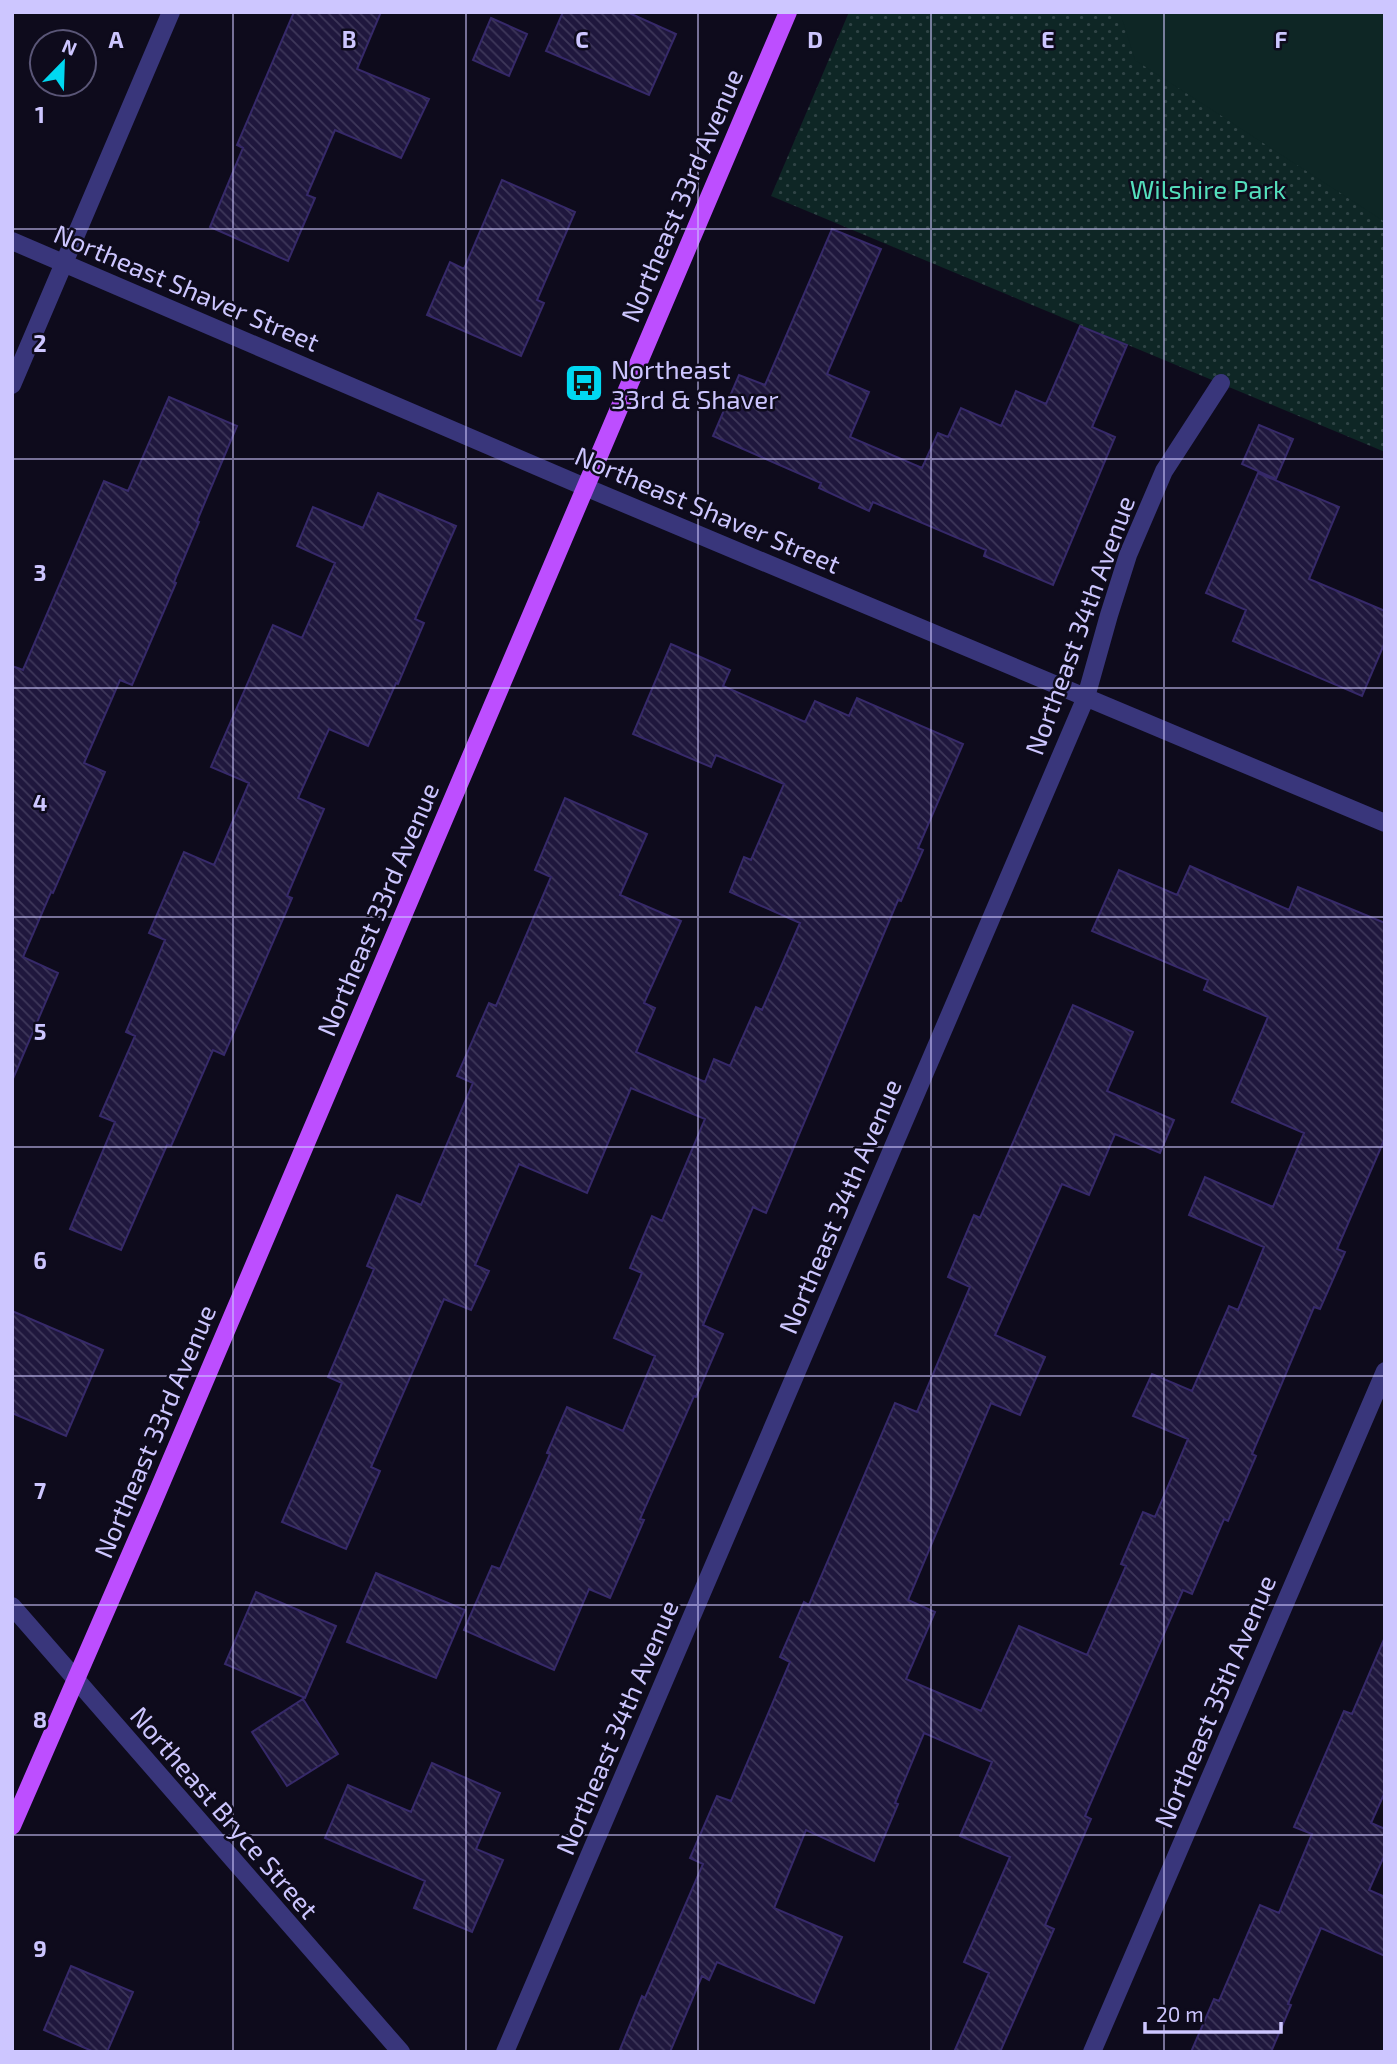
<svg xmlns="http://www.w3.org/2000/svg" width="1397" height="2064" font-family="'Exo 2',sans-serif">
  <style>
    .green { fill: url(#green-dots) }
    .pitch { fill: #0e2625 }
    .building { fill: url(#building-back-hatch); stroke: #362969; stroke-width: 2 }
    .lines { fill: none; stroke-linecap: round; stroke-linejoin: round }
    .minor { stroke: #39367b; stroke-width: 18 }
    .major { stroke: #bd4eff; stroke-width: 18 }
    .grid { fill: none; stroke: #cdc6ff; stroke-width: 2; stroke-opacity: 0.55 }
    .labels { text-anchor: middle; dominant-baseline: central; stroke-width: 5; stroke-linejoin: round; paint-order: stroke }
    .park-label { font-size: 26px; fill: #54debc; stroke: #0e0b1c }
    .street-label { font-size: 26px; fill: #cdc6ff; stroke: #0e0b1c }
    .poi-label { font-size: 26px; fill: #cdc6ff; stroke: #0e0b1c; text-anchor: start }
    .grid-label { font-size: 23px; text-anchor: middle; font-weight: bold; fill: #cdc6ff; stroke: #0e0b1c; stroke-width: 5; stroke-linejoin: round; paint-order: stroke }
  </style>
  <defs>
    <pattern id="green-dots" width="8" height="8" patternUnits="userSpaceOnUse" patternTransform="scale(1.75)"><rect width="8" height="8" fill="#0e2625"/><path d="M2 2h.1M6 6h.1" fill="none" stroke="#304446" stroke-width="1.8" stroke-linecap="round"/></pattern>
    <pattern id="building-back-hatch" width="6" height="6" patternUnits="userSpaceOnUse" patternTransform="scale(1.75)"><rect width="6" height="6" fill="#1f173d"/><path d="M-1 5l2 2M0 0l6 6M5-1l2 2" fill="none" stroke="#3e375a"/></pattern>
  </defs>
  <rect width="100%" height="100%" fill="#0e0b1c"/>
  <path class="green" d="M 849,12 L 1385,12 L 1385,452 L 771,196 Z"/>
  <path class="pitch" d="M 1120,12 L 1385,12 L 1385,222 L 1135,60 Z"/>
  <path class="building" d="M 294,12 L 381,12 L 357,69 L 429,99 L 401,158 L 335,130 L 307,195 L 315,198 L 288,261 L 210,227 L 243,148 L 237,145 Z
    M 563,12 L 627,12 L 676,34 L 649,95 L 546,51 Z
    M 491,18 L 527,34 L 509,76 L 473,60 Z
    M 502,180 L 575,212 L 537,300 L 544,303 L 521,356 L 427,315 L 450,262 L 464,269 Z
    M 832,229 L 881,249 L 827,374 L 869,392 L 850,437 L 922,468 L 938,433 L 948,437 L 961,408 L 1001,426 L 1016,391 L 1046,404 L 1080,326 L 1127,345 L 1092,427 L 1115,437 L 1053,585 L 984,556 L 986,550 L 873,502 L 869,511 L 819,488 L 821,483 L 713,436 L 739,375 L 765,385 Z
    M 169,397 L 237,426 L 197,521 L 199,522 L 174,582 L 176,583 L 132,685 L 120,680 L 84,763 L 105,772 L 53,893 L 51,892 L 23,957 L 58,973 L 12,1081 L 12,666 L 23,670 L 104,481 L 128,491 Z
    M 1259,425 L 1293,439 L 1276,479 L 1242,464 Z
    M 1258,473 L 1339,507 L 1309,579 L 1385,611 L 1385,642 L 1362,696 L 1233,641 L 1246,610 L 1206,593 Z
    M 378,493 L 456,526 L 415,619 L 424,623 L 398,684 L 396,683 L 368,746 L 329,729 L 298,798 L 324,809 L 287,896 L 292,898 L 224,1055 L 213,1050 L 171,1146 L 167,1145 L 121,1250 L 70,1229 L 115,1122 L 100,1116 L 135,1036 L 126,1032 L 165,940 L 149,933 L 184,852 L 214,865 L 249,783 L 211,767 L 273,625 L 302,638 L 335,563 L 297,546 L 313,507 L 363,528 Z
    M 671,644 L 730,670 L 723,686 L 805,722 L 815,701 L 849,716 L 857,698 L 963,744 L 918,848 L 923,850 L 901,901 L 898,900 L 766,1213 L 753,1207 L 703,1325 L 723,1334 L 696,1397 L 694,1396 L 640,1519 L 644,1520 L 610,1598 L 589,1589 L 554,1670 L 464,1630 L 492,1566 L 500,1569 L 550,1454 L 547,1453 L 567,1407 L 623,1431 L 655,1356 L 614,1338 L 642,1273 L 630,1268 L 652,1216 L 662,1221 L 705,1119 L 631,1088 L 587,1193 L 519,1164 L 475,1265 L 489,1271 L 471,1310 L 444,1299 L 371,1467 L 380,1471 L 346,1549 L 282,1522 L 342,1383 L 328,1377 L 374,1269 L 367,1266 L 397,1195 L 421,1205 L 473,1083 L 457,1076 L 489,1003 L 496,1006 L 551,877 L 535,870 L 565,798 L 647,834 L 620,895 L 681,921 L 644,1003 L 655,1008 L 636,1052 L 705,1082 L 714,1059 L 730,1066 L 756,1007 L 762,1010 L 800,923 L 730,892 L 744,857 L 751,860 L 784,784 L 716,755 L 711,767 L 633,734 Z
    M 1190,866 L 1289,910 L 1298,887 L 1385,923 L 1385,1138 L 1337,1249 L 1345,1252 L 1320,1309 L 1314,1307 L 1252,1454 L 1256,1456 L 1228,1521 L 1224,1519 L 1192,1594 L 1183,1590 L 1085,1816 L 1091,1819 L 1045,1925 L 1054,1929 L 1000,2052 L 954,2052 L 989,1973 L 964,1962 L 1010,1857 L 960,1836 L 992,1762 L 924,1733 L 895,1803 L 898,1804 L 874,1861 L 806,1830 L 774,1908 L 842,1937 L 814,2003 L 717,1962 L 709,1980 L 702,1976 L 670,2052 L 619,2052 L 642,1996 L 645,1998 L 703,1864 L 690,1858 L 717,1796 L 731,1801 L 790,1662 L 780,1657 L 804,1602 L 809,1605 L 895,1403 L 917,1412 L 970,1287 L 948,1277 L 974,1215 L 980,1218 L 1073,1005 L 1133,1032 L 1107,1091 L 1174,1120 L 1160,1153 L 1115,1134 L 1089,1195 L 1062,1184 L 995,1335 L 1045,1357 L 1020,1415 L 991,1403 L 908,1600 L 935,1612 L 906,1679 L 981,1711 L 1019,1626 L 1087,1655 L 1126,1566 L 1121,1564 L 1143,1512 L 1155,1517 L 1188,1439 L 1133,1416 L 1152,1374 L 1192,1391 L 1229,1306 L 1238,1310 L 1264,1247 L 1189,1215 L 1205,1177 L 1273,1207 L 1304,1133 L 1232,1102 L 1268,1017 L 1204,990 L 1208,980 L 1092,931 L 1119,870 L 1177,895 Z
    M 12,1311 L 103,1350 L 66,1436 L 12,1413 Z
    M 376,1573 L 465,1610 L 436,1678 L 347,1642 Z
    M 256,1592 L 336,1626 L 305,1698 L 225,1664 Z
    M 1385,1637 L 1385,1792 L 1371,1823 L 1385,1829 L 1385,1854 L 1369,1890 L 1385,1897 L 1385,1956 L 1321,1928 L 1288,2004 L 1291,2005 L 1271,2052 L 1191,2052 L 1214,1999 L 1219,2001 L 1260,1905 L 1279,1913 L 1312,1834 L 1294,1827 L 1344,1711 L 1352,1714 Z
    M 303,1699 L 338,1754 L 287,1786 L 252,1732 Z
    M 432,1763 L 500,1793 L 476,1849 L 503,1860 L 472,1932 L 414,1908 L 425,1881 L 325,1838 L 348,1785 L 411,1812 Z
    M 71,1966 L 133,1992 L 107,2052 L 94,2052 L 44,2030 Z"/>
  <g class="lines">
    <path class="minor" d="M 12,241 L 585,487 L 1385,823
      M 12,385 L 171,12
      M 12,1606 L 401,2052
      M 505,2052 L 1086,697 L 1109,615 L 1128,555 L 1164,471 L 1221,383
      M 1092,2052 L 1385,1371"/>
    <path class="major" d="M 12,1826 L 151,1507 L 788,12"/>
  </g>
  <path class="grid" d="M 233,12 L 233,2052M 466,12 L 466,2052M 698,12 L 698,2052M 931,12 L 931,2052M 1164,12 L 1164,2052M 12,229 L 1385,229M 12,459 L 1385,459M 12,688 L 1385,688M 12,917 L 1385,917M 12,1147 L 1385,1147M 12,1376 L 1385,1376M 12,1605 L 1385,1605M 12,1835 L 1385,1835"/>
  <defs>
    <g id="bus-square" transform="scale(2.0125)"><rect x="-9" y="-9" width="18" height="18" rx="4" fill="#00d8f1" stroke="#0e0b1c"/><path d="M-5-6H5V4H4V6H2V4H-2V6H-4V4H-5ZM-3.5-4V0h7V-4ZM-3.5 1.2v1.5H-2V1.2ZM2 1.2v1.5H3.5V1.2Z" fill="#111"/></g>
  </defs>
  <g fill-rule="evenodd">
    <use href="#bus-square" x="584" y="383"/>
  </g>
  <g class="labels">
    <g class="park-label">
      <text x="1208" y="188">Wilshire Park</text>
    </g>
    <g class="street-label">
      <text transform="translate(681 195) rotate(-67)">Northeast 33rd Avenue</text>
      <text transform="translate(187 287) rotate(23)">Northeast Shaver Street</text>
      <text transform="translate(708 509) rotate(23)">Northeast Shaver Street</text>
      <text transform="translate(1079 625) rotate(-70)">Northeast 34th Avenue</text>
      <text transform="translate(377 909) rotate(-67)">Northeast 33rd Avenue</text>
      <text transform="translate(839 1206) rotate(-67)">Northeast 34th Avenue</text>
      <text transform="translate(154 1431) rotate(-67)">Northeast 33rd Avenue</text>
      <text transform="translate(1214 1701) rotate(-67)">Northeast 35th Avenue</text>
      <text transform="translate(616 1727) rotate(-67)">Northeast 34th Avenue</text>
      <text transform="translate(225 1812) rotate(49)">Northeast Bryce Street</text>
    </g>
    <g class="poi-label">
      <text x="611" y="368">Northeast<tspan x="611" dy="30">33rd &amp; Shaver</tspan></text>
    </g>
  </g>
  <g class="grid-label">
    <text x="116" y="48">A</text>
    <text x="349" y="48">B</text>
    <text x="582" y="48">C</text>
    <text x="815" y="48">D</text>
    <text x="1048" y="48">E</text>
    <text x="1281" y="48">F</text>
    <text x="40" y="123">1</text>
    <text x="40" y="352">2</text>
    <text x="40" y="581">3</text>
    <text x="40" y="811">4</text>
    <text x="40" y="1040">5</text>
    <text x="40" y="1269">6</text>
    <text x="40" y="1499">7</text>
    <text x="40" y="1728">8</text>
    <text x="40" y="1957">9</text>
  </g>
  <rect width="1397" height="2064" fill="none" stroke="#cdc6ff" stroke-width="28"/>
  <g transform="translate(63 63) rotate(23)"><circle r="33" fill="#0e0b1c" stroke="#5a5677" stroke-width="2"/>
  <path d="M0-5L12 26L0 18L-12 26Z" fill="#00d8f1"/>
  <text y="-10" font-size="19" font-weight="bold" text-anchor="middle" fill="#cdc6ff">N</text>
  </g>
  <path d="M1145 2022v10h136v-10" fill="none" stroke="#cdc6ff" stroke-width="3.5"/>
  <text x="1156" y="2022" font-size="21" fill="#cdc6ff" stroke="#0e0b1c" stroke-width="5" paint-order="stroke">20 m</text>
</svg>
